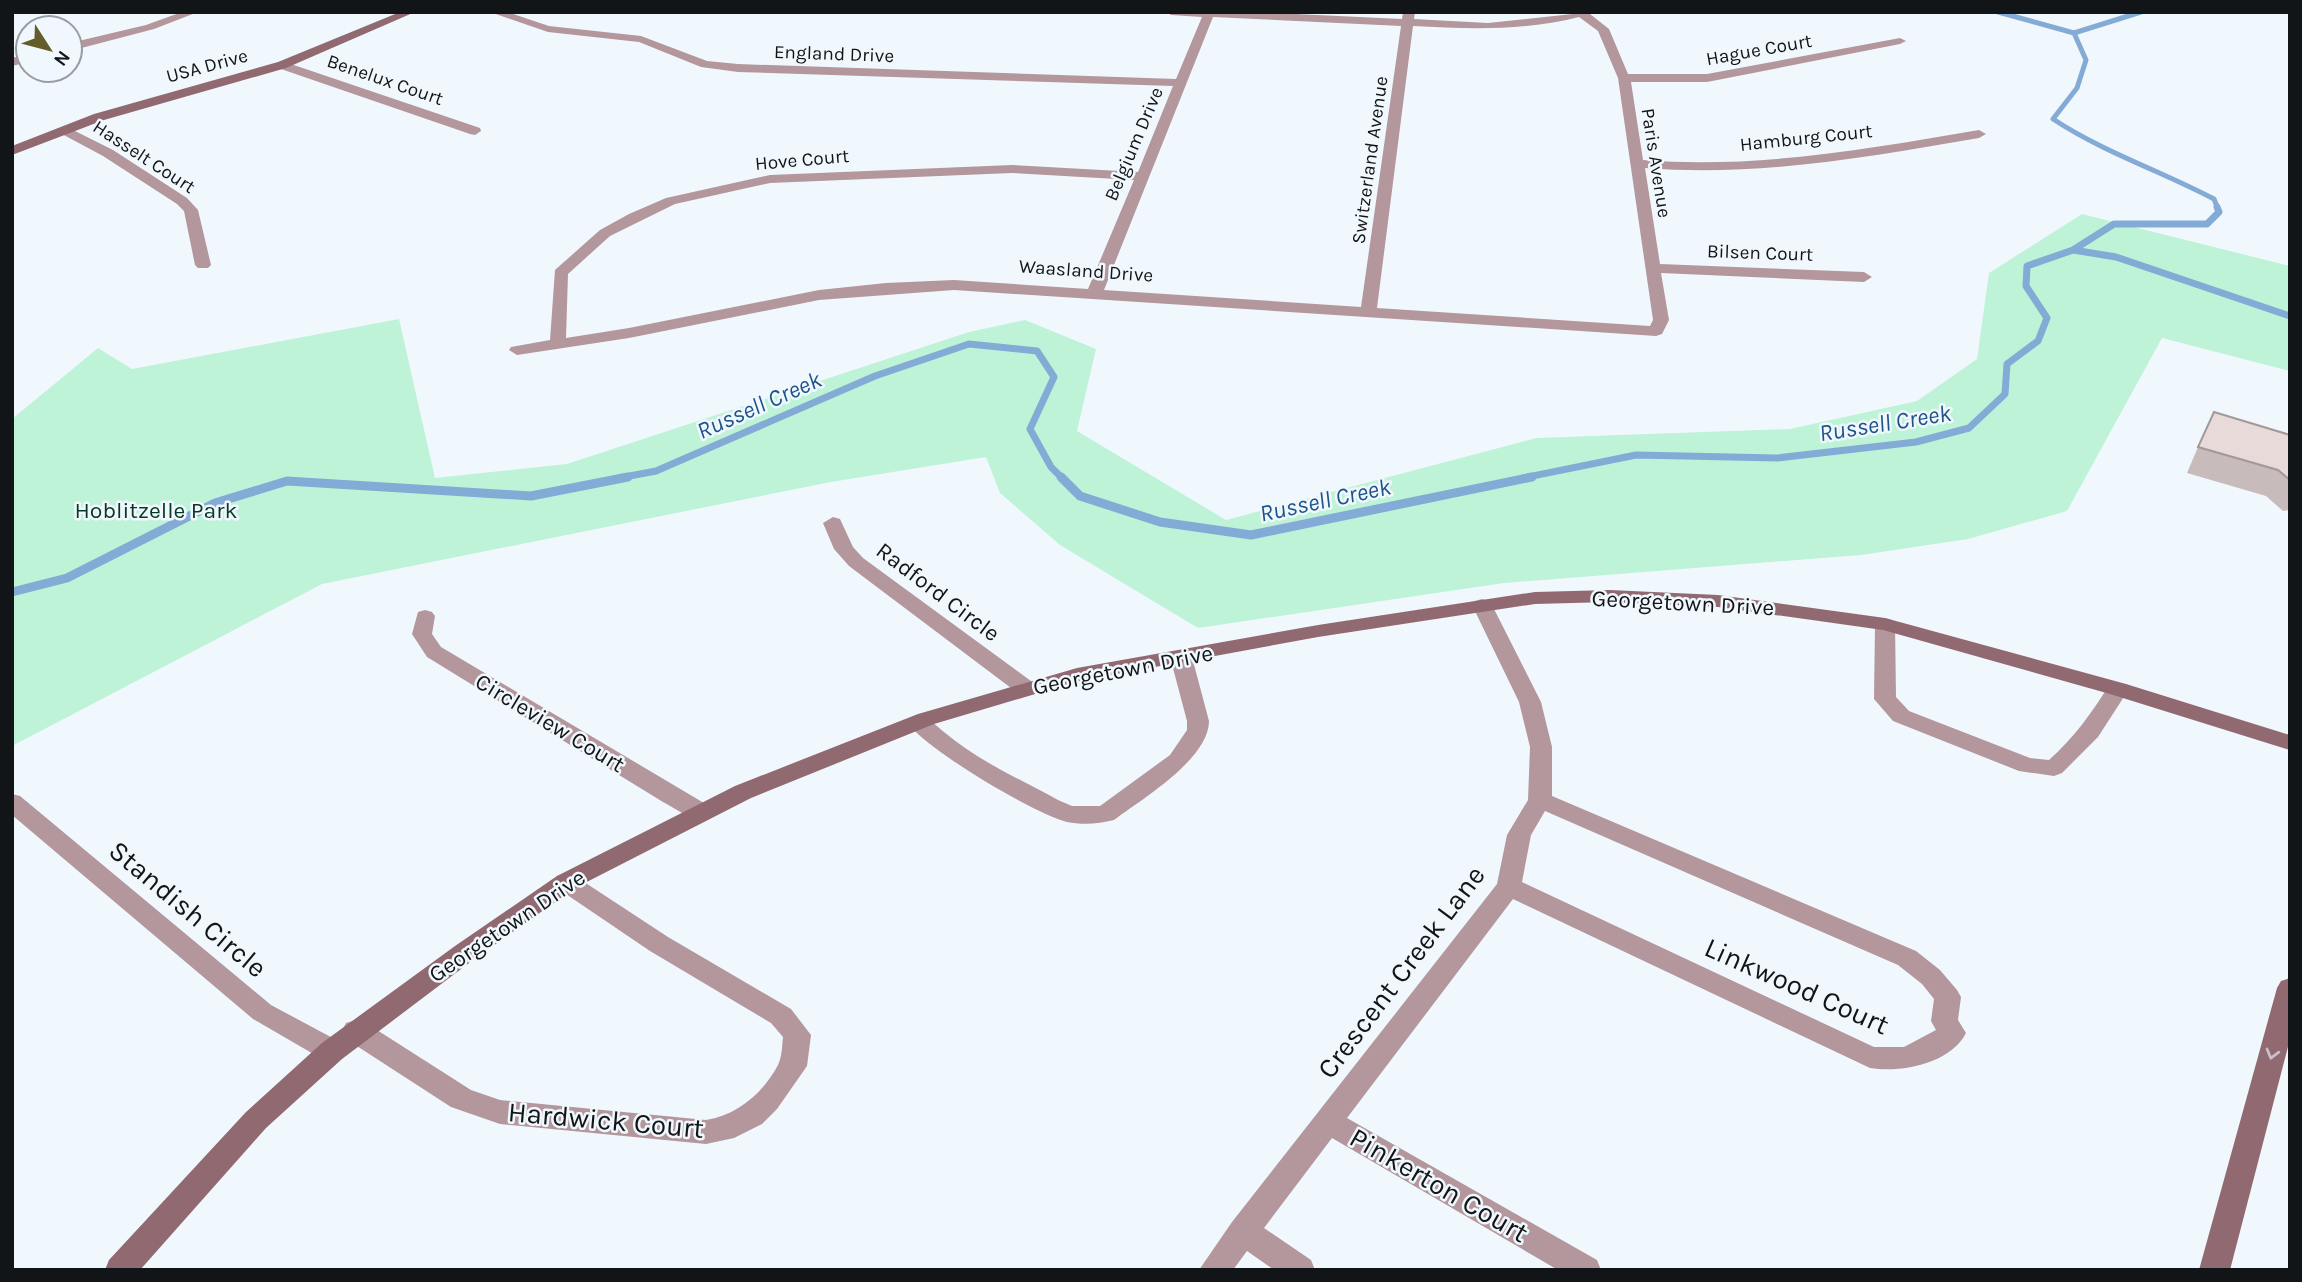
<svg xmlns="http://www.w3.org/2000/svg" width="2302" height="1282" font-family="Karla,sans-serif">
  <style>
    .green { fill: #bff3d7 }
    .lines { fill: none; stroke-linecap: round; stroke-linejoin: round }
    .stream-far2 { stroke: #84abd6; stroke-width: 5 }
    .stream-far1 { stroke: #84abd6; stroke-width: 7 }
    .stream { stroke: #84abd6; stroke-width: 9 }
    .street { fill: #b3979c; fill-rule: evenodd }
    .secondary { fill: #916a71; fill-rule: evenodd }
    .wall { fill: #c8bbbb }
    .building { fill: #e8dad9; stroke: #a29998; stroke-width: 2 }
    .oneway { stroke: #cabfc6 }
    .labels { text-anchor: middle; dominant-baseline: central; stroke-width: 5; stroke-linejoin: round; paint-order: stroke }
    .far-street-label { font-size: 19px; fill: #121518; stroke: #f0f8fe }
    .park-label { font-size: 23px; fill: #063924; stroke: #f0f8fe }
    .street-label { font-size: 23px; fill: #121518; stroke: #f0f8fe }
    .water-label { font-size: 24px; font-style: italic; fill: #1d548a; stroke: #f0f8fe }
    .near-street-label { font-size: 28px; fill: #121518; stroke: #f0f8fe }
  </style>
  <rect width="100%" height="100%" fill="#f0f8fe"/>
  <path class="green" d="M 2082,214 L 2290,266 L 2290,371 L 2162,338 L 2067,511 L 1968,539 L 1861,555 L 1504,583 L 1198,628 L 1060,545 L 1000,493 L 986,457 L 831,482 L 322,584 L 12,746 L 12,419 L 98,348 L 132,369 L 399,319 L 435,478 L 567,464 L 969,332 L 1025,320 L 1096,349 L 1077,431 L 1226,520 L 1536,438 L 1790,429 L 1917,401 L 1977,359 L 1989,273 Z"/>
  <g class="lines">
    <path class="stream-far2" d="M 1998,12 L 2074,33
      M 2141,12 L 2074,33 L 2086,60 L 2077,88 L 2053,119 C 2103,152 2161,171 2214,199 L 2218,209"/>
    <path class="stream-far1" d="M 2073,250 L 2114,224 L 2207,224 L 2219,212 L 2217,207
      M 619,478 L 656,471 L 875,376 L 969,344 L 1037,351 L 1054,377 L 1030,429 L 1051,467 L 1062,478
      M 1523,478 L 1636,455 L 1777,458 L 1916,442 L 1969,428 L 2005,394 L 2007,364 L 2038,341 L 2047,318 L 2026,286 L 2027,266 L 2073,250 L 2116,257 L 2290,316"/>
    <path class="stream" d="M 1061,477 L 1080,496 L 1160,522 L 1251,535 L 1532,477
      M 12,592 L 67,578 L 215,503 L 287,481 L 531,496 L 628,477"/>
    <path class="street" d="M 182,12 L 198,12 L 154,29 L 70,51 L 70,43 L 146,25 Z
      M 490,12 L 507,12 L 549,26 L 641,36 L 707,61 L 738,64 L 1176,79 L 1202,17 L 1171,15 L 1166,12 L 1253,12 L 1402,19 L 1403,12 L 1415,12 L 1414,19 L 1488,23 L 1591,12 L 1590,14 L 1609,29 L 1628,74 L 1707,74 L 1900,38 L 1906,41 L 1900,44 L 1707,82 L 1631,82 L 1643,160 C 1757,169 1867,149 1979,130 L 1986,134 L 1979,138 C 1868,157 1758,177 1645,168 L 1660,264 L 1864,272 L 1872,277 L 1864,282 L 1661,273 L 1669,320 L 1662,334 L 1656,336 L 954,290 L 819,300 L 629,338 L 517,355 L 509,350 L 511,347 L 550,340 L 555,270 L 600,230 L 629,214 L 666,198 L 770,175 L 1012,165 L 1138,172 L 1173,86 L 738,72 L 701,67 L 639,42 L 548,32 ZM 1213,17 L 1401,26 L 1361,307 L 1104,290 ZM 1579,17 L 1598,31 L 1618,78 L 1653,320 L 1650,326 L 1377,308 L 1413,26 C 1469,29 1524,31 1579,17 ZM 1012,173 L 1134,180 L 1088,289 L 954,280 L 886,283 L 819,290 L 629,328 L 566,338 L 568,274 L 610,236 L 675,204 L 770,183 Z
      M 28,54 L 28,62 L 12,66 L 12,58 Z
      M 282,61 L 480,128 L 481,131 L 475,135 L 470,134 L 278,68 L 276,65 Z
      M 65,126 L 113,150 L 187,198 L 198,210 L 211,265 L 208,268 L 198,268 L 195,265 L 184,211 L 177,204 L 103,156 L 60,133 L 59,130 Z
      M 833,517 L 840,519 L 853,547 L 863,558 L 1035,684 L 1038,689 L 1035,694 L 1019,694 L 849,566 L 834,549 L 823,523 Z
      M 1482,599 L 1489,601 L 1492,605 L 1541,702 L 1552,747 L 1552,796 L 1916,951 L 1940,970 L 1957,990 L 1961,997 L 1958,1020 L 1966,1033 C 1950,1064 1901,1073 1870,1068 L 1513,899 L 1347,1118 L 1597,1260 L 1601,1270 L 1558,1270 L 1332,1138 L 1264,1228 L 1311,1260 L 1315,1270 L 1274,1270 L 1247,1251 L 1233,1270 L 1199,1270 L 1232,1222 L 1497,884 L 1507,835 L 1528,800 L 1530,747 L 1519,702 L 1472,605 L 1475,601 ZM 1545,811 L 1898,965 L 1922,984 L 1934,999 L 1931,1021 L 1936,1030 L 1904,1047 L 1874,1047 L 1522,882 L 1531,835 Z
      M 425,610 L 432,612 L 435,616 L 432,634 L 441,647 L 709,806 L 713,812 L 709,818 C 693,823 677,809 663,802 L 427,657 L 412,634 L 418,612 Z
      M 1885,618 L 1892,620 L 1895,624 L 1896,697 L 1909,711 L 2030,758 L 2049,760 C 2075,737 2092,712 2110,684 L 2126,684 L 2129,689 L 2098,737 L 2062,773 L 2054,776 L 2019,771 L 1893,721 L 1874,699 L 1875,624 L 1878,620 Z
      M 1181,650 L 1189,652 L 1192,657 L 1209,721 C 1209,759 1142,799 1114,820 C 1099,824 1082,825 1067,822 C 1036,815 924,748 908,723 L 911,718 C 926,714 933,723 944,732 C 978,761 1020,779 1058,800 L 1072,806 L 1100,806 L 1170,755 L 1187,730 L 1187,721 L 1170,657 L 1173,652 Z
      M 12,794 L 20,796 L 271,1005 L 342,1043 L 346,1051 L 342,1059 L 332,1062 L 322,1059 L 253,1019 L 12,815 Z
      M 566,873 L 575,876 L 668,937 L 791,1009 L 811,1035 L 807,1066 L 777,1109 L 762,1124 L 734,1138 L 706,1144 L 500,1124 L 451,1107 L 346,1039 L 342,1031 L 346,1023 L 356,1020 L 366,1023 L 471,1090 L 500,1100 L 706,1120 C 738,1115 763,1093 778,1065 C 782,1057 782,1046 783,1037 L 771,1023 L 650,951 L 557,888 L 554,882 L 557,876 Z"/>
    <path class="secondary" d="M 400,12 L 415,12 L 286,68 L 104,120 L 12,155 L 12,146 L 94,114 L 278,62 Z
      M 1610,590 L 1718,595 L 1885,618 L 2126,684 L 2290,735 L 2290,750 L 2110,694 L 1883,630 L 1718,607 L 1610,602 L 1535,604 L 1318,637 L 1079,681 L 934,724 L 751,798 L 575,888 L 473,960 L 342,1059 L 266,1128 L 140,1270 L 105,1270 L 109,1260 L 246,1112 L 322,1043 L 455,946 L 557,876 L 735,786 L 918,714 L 1077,668 L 1318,625 L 1535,592 Z
      M 2290,978 L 2290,1039 L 2230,1270 L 2199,1270 L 2277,988 L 2281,981 Z"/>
  </g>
  <path class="wall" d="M 2290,435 L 2290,510 L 2283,511 L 2266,496 L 2187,473 L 2198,447 Z"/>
  <path class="building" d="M 2214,412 L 2290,435 L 2290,480 L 2278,470 L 2198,447 Z"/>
  <defs><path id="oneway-chevron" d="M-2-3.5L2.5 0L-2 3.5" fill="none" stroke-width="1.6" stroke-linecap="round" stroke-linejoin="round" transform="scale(1.75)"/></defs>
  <use class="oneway" href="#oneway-chevron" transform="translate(2272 1054) rotate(105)"/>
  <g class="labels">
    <g class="far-street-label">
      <text transform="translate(1759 50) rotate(-10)">Hague Court</text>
      <text transform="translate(834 54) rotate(2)">England Drive</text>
      <text transform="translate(207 66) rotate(-15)">USA Drive</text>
      <text transform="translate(385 80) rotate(19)">Benelux Court</text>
      <text transform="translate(1806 138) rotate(-6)">Hamburg Court</text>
      <text transform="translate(1134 144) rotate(-67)">Belgium Drive</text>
      <text transform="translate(144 157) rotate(33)">Hasselt Court</text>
      <text transform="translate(802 160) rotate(-5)">Hove Court</text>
      <text transform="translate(1370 160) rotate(-82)">Switzerland Avenue</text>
      <text transform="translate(1656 163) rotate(81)">Paris Avenue</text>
      <text transform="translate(1760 253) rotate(2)">Bilsen Court</text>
      <text transform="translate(1086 271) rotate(4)">Waasland Drive</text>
    </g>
    <g class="park-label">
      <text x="156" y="510">Hoblitzelle Park</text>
    </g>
    <g class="street-label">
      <text transform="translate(938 592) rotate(37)">Radford Circle</text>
      <text transform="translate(1683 603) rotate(3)">Georgetown Drive</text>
      <text transform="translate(1123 670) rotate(-11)">Georgetown Drive</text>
      <text transform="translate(550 723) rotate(31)">Circleview Court</text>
      <text transform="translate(507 926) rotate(-34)">Georgetown Drive</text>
    </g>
    <g class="water-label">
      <text transform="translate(759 405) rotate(-24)">Russell Creek</text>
      <text transform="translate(1885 423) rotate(-9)">Russell Creek</text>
      <text transform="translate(1325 500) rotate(-12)">Russell Creek</text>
    </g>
    <g class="near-street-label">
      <text transform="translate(188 909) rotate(40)">Standish Circle</text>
      <text transform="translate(1401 972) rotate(-53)">Crescent Creek Lane</text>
      <text transform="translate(1797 986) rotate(24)">Linkwood Court</text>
      <text transform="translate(606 1120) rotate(5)">Hardwick Court</text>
      <text transform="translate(1439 1185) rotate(30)">Pinkerton Court</text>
    </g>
  </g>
  <rect width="2302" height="1282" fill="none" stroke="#121518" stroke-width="28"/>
  <g transform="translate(49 49) rotate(126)"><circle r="33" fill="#f0f8fe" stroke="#979da2" stroke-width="2"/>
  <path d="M0-5L12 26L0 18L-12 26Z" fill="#645d2a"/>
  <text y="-10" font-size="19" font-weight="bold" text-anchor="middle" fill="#121518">N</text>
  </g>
</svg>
